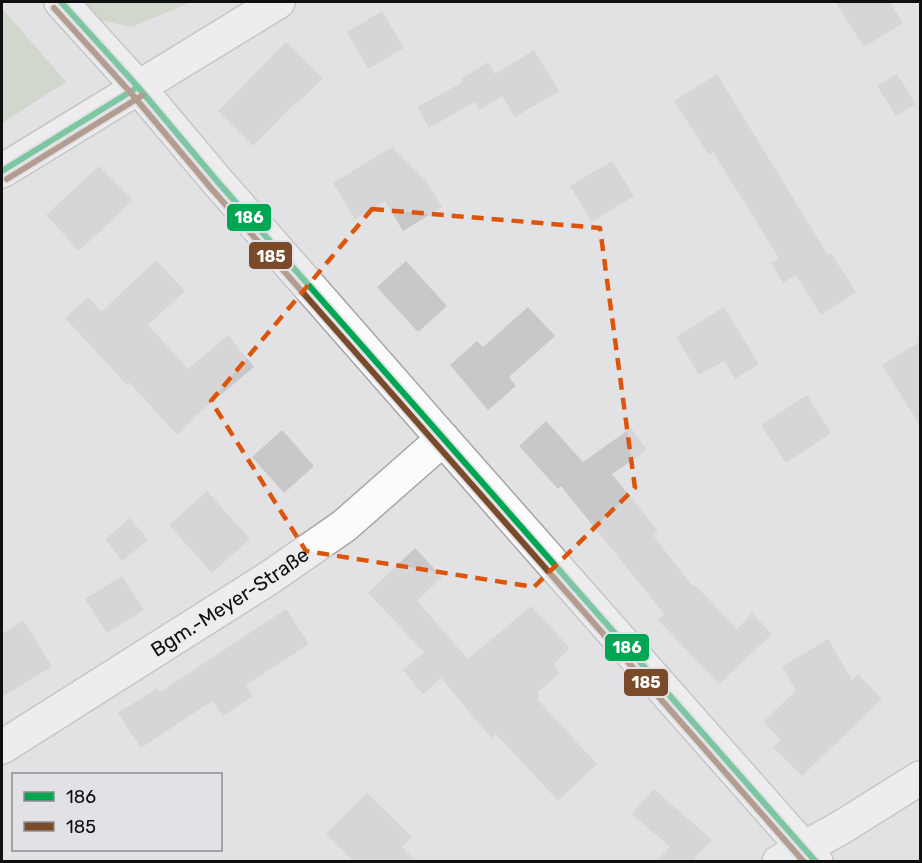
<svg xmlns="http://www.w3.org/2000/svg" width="922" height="863" font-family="Rubik,sans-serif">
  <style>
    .forest { fill: #bccbaf }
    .building { fill: #c8c8ca }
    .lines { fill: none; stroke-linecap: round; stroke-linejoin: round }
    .minor-casing { stroke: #a5a5a7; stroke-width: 36 }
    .minor { stroke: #fbfbfb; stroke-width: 33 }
    .bus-1-casing { stroke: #e1e1e6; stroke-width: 10 }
    .bus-2-casing { stroke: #e1e1e6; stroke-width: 10 }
    .bus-1 { stroke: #00a651; stroke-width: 6 }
    .bus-2 { stroke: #7a4b2a; stroke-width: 6 }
    .marked { fill: none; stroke: #dd550c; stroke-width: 4.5; stroke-dasharray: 12 8; stroke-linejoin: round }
    .labels { text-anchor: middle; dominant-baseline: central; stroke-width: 6; stroke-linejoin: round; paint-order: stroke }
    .street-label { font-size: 20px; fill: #0f0f10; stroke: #e1e1e6 }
    .line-badge { stroke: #e1e1e6; stroke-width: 2 }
    .badge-label { font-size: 16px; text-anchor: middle; font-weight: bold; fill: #fff }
  </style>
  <rect width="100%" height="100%" fill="#e2e2e5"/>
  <path class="forest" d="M 71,2 L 191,2 L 132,27 L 85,17 Z
    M 2,8 L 66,82 L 2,123 Z"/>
  <path class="building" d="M 835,2 L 890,2 L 903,23 L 864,47 Z
    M 382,11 L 404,48 L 368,69 L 347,32 Z
    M 286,42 L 323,78 L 298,103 L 296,102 L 253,146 L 218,111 Z
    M 534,50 L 559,91 L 515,117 L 502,96 L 479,110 L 475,102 L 429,128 L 417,107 L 463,82 L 461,79 L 488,62 L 495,74 Z
    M 717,74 L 828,255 L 831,253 L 856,292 L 821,315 L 796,275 L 783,283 L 771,263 L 779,258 L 713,152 L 709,155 L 674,101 Z
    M 897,74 L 916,104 L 896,116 L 877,86 Z
    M 392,147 L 427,182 L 442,207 L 403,231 L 385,201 L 355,219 L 333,183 Z
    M 612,161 L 634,196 L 592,222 L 570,186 Z
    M 99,166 L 133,200 L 79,251 L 46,215 Z
    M 156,260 L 185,291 L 148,325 L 188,369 L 228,335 L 254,367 L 194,417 L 177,435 L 129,382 L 127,385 L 65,318 L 88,297 L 101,312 Z
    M 406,261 L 447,306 L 418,332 L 377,287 Z
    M 528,307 L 555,336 L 509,377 L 516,386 L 488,410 L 450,365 L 477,341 L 483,347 Z
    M 724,307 L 759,364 L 735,379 L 724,361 L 699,375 L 676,337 Z
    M 921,341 L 921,427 L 882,365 Z
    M 807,395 L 831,433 L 786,463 L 761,425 Z
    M 546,421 L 583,462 L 631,428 L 647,450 L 612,474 L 658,531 L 653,535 L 693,587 L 695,585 L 737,629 L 752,613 L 772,634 L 719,684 L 658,620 L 664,614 L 561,486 L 558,489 L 519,446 Z
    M 282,430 L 314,466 L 284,493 L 252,457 Z
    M 207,491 L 250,539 L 212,573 L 169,525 Z
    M 130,518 L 148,540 L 122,561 L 105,539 Z
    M 415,548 L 442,577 L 417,601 L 468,659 L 531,606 L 570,648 L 554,664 L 560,673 L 537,693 L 540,696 L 537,699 L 597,764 L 558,801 L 496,734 L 491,738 L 441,678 L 423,694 L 403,670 L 424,652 L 368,593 Z
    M 122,576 L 144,610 L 107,633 L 85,599 Z
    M 286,609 L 309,644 L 246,685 L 253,696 L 223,716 L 212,701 L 141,748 L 118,713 L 157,688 L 160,692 Z
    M 23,620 L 52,666 L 2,697 L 2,634 Z
    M 828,639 L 852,680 L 858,674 L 882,699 L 802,776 L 773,747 L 781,740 L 763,722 L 796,690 L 782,667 Z
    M 654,789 L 712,840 L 692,861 L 656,861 L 670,847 L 632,814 Z
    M 367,793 L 412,837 L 402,847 L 416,861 L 354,861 L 326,834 Z"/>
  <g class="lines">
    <g class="minor-casing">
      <g id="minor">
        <path d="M 61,2 L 138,87 L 217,181 L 443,439 L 816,862"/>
        <path d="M 2,171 L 278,2"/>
        <path id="s1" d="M 2,747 L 269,578 L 344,526 L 443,439"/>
        <path d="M 779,862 L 842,827 L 920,778"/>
      </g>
    </g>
    <use href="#minor" class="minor"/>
    <g class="bus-1-casing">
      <path id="bus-1" d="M 61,2 L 138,87 L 217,181 L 816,862
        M 2,171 L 138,87"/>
    </g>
    <g class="bus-2-casing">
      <path id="bus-2" d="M 54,8 L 131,93 L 210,187 L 804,862
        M 7,179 L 143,95"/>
    </g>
    <use href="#bus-1" class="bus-1"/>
    <use href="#bus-2" class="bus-2"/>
  </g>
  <path d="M0 0H922V863H0ZM 372,209 L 600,228 L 635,488 L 534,587 L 306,551 L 211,401 Z" fill="#e2e2e5" fill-opacity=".55" fill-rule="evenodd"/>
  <path class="marked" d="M 372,209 L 600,228 L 635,488 L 534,587 L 306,551 L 211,401 Z"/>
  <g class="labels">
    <g class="street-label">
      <text stroke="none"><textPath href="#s1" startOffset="270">Bgm.-Meyer-Straße</textPath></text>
    </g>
  </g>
  <g class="line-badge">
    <rect x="226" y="203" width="46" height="29" rx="6" fill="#00a651"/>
    <rect x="248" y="241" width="45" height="29" rx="6" fill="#7a4b2a"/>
    <rect x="604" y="633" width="46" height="29" rx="6" fill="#00a651"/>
    <rect x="623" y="668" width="46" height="29" rx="6" fill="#7a4b2a"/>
  </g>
  <g class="badge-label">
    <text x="249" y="223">186</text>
    <text x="271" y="262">185</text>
    <text x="627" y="653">186</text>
    <text x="646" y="688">185</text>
  </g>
  <rect width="922" height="863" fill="none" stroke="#0f0f10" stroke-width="6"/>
  <rect x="12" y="773" width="210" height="78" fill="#e1e1e6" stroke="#8d8d90" stroke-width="1.5"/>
  <rect x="24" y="792" width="30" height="9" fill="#00a651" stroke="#8d8d90" stroke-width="1.5"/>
  <text x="66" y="803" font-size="18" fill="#0f0f10">186</text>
  <rect x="24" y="822" width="30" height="9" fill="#7a4b2a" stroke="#8d8d90" stroke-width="1.5"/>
  <text x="66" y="833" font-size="18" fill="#0f0f10">185</text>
</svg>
